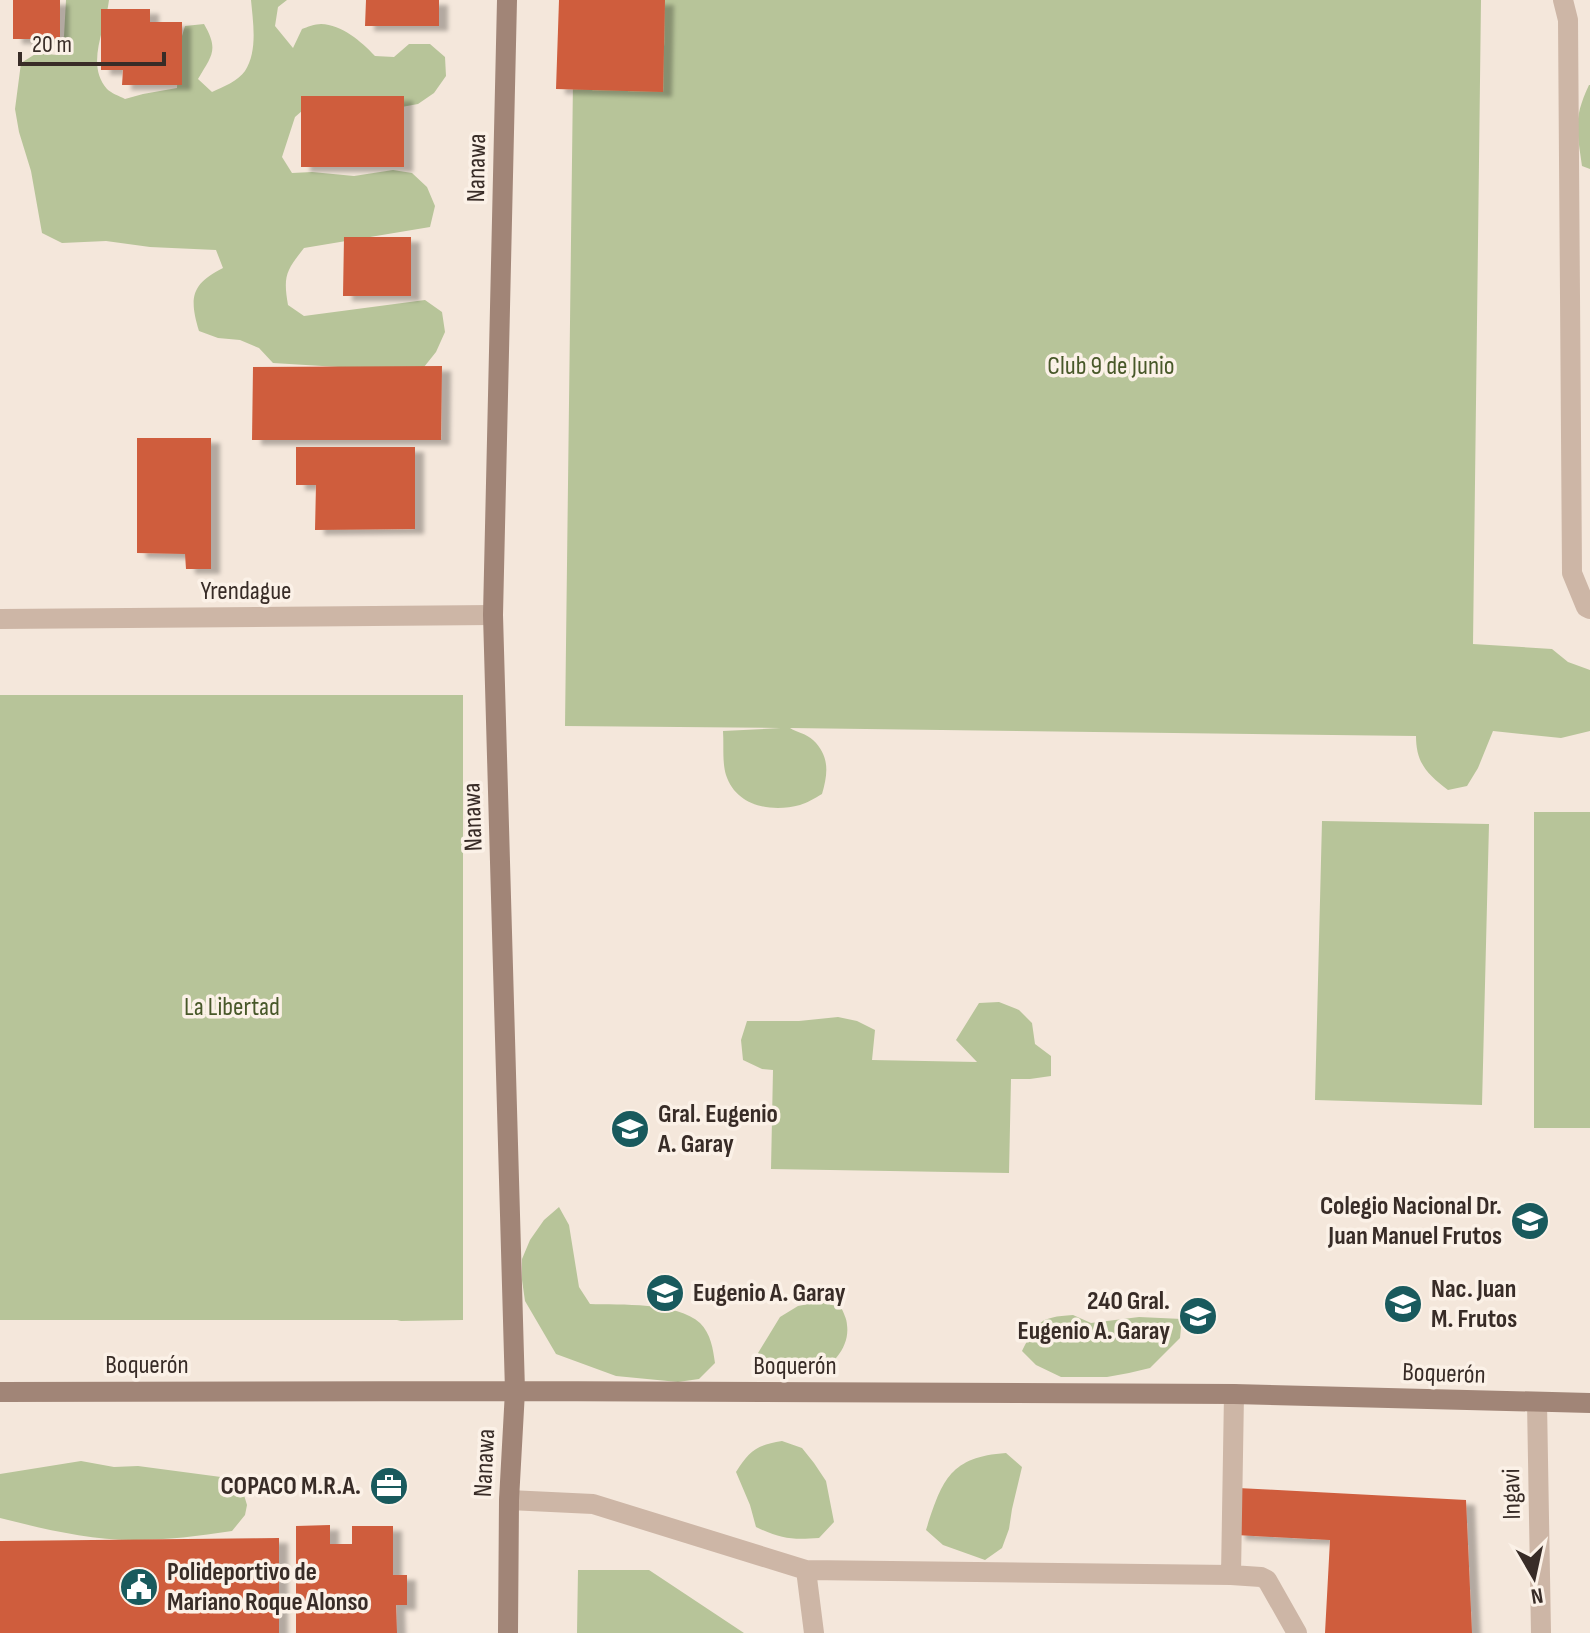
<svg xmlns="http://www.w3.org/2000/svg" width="1590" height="1633" font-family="'Sofia Sans Condensed',sans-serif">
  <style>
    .green { fill: #b7c499 }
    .building { fill: #cf5d3d; filter: url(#shadow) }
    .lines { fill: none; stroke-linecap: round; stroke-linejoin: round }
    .lane { stroke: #cdb6a6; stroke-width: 20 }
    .street { stroke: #cdb6a6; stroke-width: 20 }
    .secondary { stroke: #a18577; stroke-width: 20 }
    .labels { text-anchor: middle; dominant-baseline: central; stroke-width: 7; stroke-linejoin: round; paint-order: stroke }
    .street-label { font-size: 26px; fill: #382c27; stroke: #fbf1e7 }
    .park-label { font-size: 26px; fill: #485829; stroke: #fbf1e7 }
    .poi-label { font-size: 26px; font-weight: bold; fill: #382c27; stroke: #fbf1e7; text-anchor: start }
  </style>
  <defs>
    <filter id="shadow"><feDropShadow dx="9" dy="5" stdDeviation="2" flood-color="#0004"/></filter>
  </defs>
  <rect width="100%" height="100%" fill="#f4e7db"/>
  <path class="green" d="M 66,0 L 109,0 C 106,28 85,64 107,89 C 111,93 119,96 125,99 L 143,94 L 177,88 L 179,46 L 185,26 L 204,24 C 219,50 212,55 198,79 L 212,92 C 223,87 238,81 245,71 C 258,51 253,22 251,0 L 287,0 L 278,7 L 275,26 L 293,48 L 302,29 C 307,27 315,24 321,24 C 342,25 361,41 375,56 L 394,57 L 409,44 L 430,44 L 445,57 L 446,76 L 434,93 L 418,104 L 396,108 L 310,104 L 295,117 L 282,157 L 292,173 L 312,172 L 354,176 L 393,170 L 412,173 L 427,187 L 435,206 L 430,227 L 304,248 C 286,271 283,276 288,305 L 304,316 L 425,300 L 442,312 L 445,332 L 436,352 L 424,367 L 404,371 L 273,363 L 259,348 L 240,340 L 218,338 L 199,331 C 189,298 191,284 223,268 L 216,250 L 150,247 L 106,241 L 62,243 L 42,233 L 31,171 L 19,132 L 15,109 L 21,63 L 37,53 L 57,55 L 64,36 Z
    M 574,0 L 1481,0 L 1473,644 L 1552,649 L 1568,662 L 1590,670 L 1590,731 L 1561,738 L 1493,731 L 1478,768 L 1467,786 L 1448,790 C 1427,774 1416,763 1416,736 L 790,728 C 796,732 807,734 813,740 C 830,756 828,774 822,794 C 815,798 807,803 800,805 C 771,813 736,806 726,775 C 722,762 724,745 723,731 L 781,728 L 565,726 Z
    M 1589,85 L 1590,85 L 1590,169 L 1582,166 C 1577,130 1573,119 1589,85 Z
    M 0,695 L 463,695 L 463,1320 L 401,1321 L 397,1320 L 0,1320 Z
    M 1534,812 L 1590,812 L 1590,1128 L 1534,1128 Z
    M 1322,821 L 1489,824 L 1482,1105 L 1315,1100 Z
    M 999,1002 L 1019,1010 L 1032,1023 L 1035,1044 L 1051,1056 L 1051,1076 L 1030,1079 L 1011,1079 L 1009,1173 L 771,1169 L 773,1070 L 762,1069 L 743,1060 L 741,1040 L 747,1021 L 799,1021 L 838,1017 L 857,1021 L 875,1030 L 872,1060 L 977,1062 L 956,1040 L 979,1003 Z
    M 559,1207 L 569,1225 L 579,1287 L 590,1304 C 620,1305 677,1302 700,1323 C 711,1334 713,1349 715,1363 L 699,1379 L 678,1382 L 616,1376 L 556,1354 L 525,1301 L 522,1280 L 522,1259 L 530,1240 L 544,1220 Z
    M 819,1302 L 841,1307 C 843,1312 847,1319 847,1325 C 850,1346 833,1367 813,1374 C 800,1379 783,1373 770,1369 L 758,1353 L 780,1317 L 798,1306 Z
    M 1073,1315 L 1091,1323 L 1139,1317 L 1182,1319 L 1180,1338 L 1150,1368 L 1129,1373 L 1107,1377 L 1061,1377 L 1036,1365 L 1022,1351 C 1037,1322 1039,1317 1073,1315 Z
    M 782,1441 L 802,1448 L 814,1463 L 826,1481 L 834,1522 L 819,1538 C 792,1540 781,1539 756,1527 L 750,1505 L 736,1472 C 749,1451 756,1445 782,1441 Z
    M 1006,1453 L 1022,1467 L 1012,1509 L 1009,1529 L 1002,1548 L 985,1560 L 943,1545 L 926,1530 C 942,1481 949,1457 1006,1453 Z
    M 81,1461 L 114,1467 L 138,1466 L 236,1479 L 248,1483 L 244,1495 L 247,1505 L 245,1515 L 232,1531 C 199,1536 167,1540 134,1540 C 88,1540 44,1529 0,1518 L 0,1474 Z
    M 578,1570 L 649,1570 L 744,1633 L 577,1633 Z"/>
  <path class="building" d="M 13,0 L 60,0 L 60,39 L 13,39 Z
    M 366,0 L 439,0 L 439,26 L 365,26 Z
    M 559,0 L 665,0 L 663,92 L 556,89 Z
    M 101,9 L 150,9 L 150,22 L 182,22 L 182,85 L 122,85 L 123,70 L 101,70 Z
    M 301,96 L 404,96 L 404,167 L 301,167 Z
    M 344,237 L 411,237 L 411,296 L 343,296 Z
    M 442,366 L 441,440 L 252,440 L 253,367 Z
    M 137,438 L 211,438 L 211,569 L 186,569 L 185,554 L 137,553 Z
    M 296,447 L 415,447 L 415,529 L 315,530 L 316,485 L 296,485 Z
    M 1238,1488 L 1466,1500 L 1472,1633 L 1325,1633 L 1330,1540 L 1236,1535 Z
    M 330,1525 L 330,1544 L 352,1544 L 352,1526 L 393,1526 L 393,1575 L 407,1575 L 407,1605 L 396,1605 L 397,1633 L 296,1633 L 296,1526 Z
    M 279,1538 L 279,1633 L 0,1633 L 0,1541 Z"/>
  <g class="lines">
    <path class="lane" d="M 509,1500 L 593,1504 L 806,1570 L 814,1633
      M 806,1570 L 1231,1575 L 1234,1394
      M 1231,1575 L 1261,1577 L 1267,1580 L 1297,1633"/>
    <path class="street" d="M 1563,0 L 1568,20 L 1572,573 L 1586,607 L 1590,609
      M 0,619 L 493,615
      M 1537,1402 L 1541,1633"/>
    <path class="secondary" d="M 507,0 L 493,615 L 515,1391 L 509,1500 L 508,1633
      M 0,1392 L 515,1391 L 1234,1394 L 1590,1403"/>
  </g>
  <defs>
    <g id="school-disc" transform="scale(2)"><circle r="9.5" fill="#195a5d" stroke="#fbf1e7"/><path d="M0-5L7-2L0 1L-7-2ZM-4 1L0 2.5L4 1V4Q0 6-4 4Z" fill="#fff"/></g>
    <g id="office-disc" transform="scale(2)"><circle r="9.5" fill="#195a5d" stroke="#fbf1e7"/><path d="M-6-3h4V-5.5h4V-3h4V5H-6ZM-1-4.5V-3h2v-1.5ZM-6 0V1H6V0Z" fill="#fff"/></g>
    <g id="civic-disc" transform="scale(2)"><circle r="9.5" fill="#195a5d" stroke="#fbf1e7"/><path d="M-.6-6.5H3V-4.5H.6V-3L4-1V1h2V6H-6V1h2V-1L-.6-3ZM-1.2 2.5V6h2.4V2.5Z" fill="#fff"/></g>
  </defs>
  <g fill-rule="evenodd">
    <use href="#school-disc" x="630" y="1129"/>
    <use href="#school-disc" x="1530" y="1221"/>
    <use href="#school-disc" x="665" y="1293"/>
    <use href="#school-disc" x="1403" y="1304"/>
    <use href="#school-disc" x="1198" y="1316"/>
    <use href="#office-disc" x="389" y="1486"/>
    <use href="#civic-disc" x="139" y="1587"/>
  </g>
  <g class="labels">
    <g class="street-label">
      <text transform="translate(477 168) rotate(-89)">Nanawa</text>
      <text x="246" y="591">Yrendague</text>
      <text transform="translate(473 817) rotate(-92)">Nanawa</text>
      <text x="147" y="1365">Boquerón</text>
      <text x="795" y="1366">Boquerón</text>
      <text transform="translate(1444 1374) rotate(2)">Boquerón</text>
      <text transform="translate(485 1463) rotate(-87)">Nanawa</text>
      <text transform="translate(1512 1494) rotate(-91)">Ingavi</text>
    </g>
    <g class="park-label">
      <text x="1111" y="366">Club 9 de Junio</text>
      <text x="232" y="1007">La Libertad</text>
    </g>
    <g class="poi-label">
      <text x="658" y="1114">Gral. Eugenio<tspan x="658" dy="30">A. Garay</tspan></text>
      <text x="1502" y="1206" text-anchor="end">Colegio Nacional Dr.<tspan x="1502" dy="30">Juan Manuel Frutos</tspan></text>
      <text x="1431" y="1289">Nac. Juan<tspan x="1431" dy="30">M. Frutos</tspan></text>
      <text x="693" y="1293">Eugenio A. Garay</text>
      <text x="1170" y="1301" text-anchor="end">240 Gral.<tspan x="1170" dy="30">Eugenio A. Garay</tspan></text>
      <text x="361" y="1486" text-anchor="end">COPACO M.R.A.</text>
      <text x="167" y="1572">Polideportivo de<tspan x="167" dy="30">Mariano Roque Alonso</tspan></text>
    </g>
  </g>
  <g transform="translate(1534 1577) rotate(171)" stroke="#fbf1e7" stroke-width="6" paint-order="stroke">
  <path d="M0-6L14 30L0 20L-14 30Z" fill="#382c27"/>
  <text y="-12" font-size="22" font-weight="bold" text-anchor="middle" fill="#382c27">N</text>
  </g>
  <path d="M20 52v12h144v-12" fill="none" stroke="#382c27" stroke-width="4"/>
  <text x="32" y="52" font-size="24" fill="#382c27" stroke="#fbf1e7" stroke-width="6" paint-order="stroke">20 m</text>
</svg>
